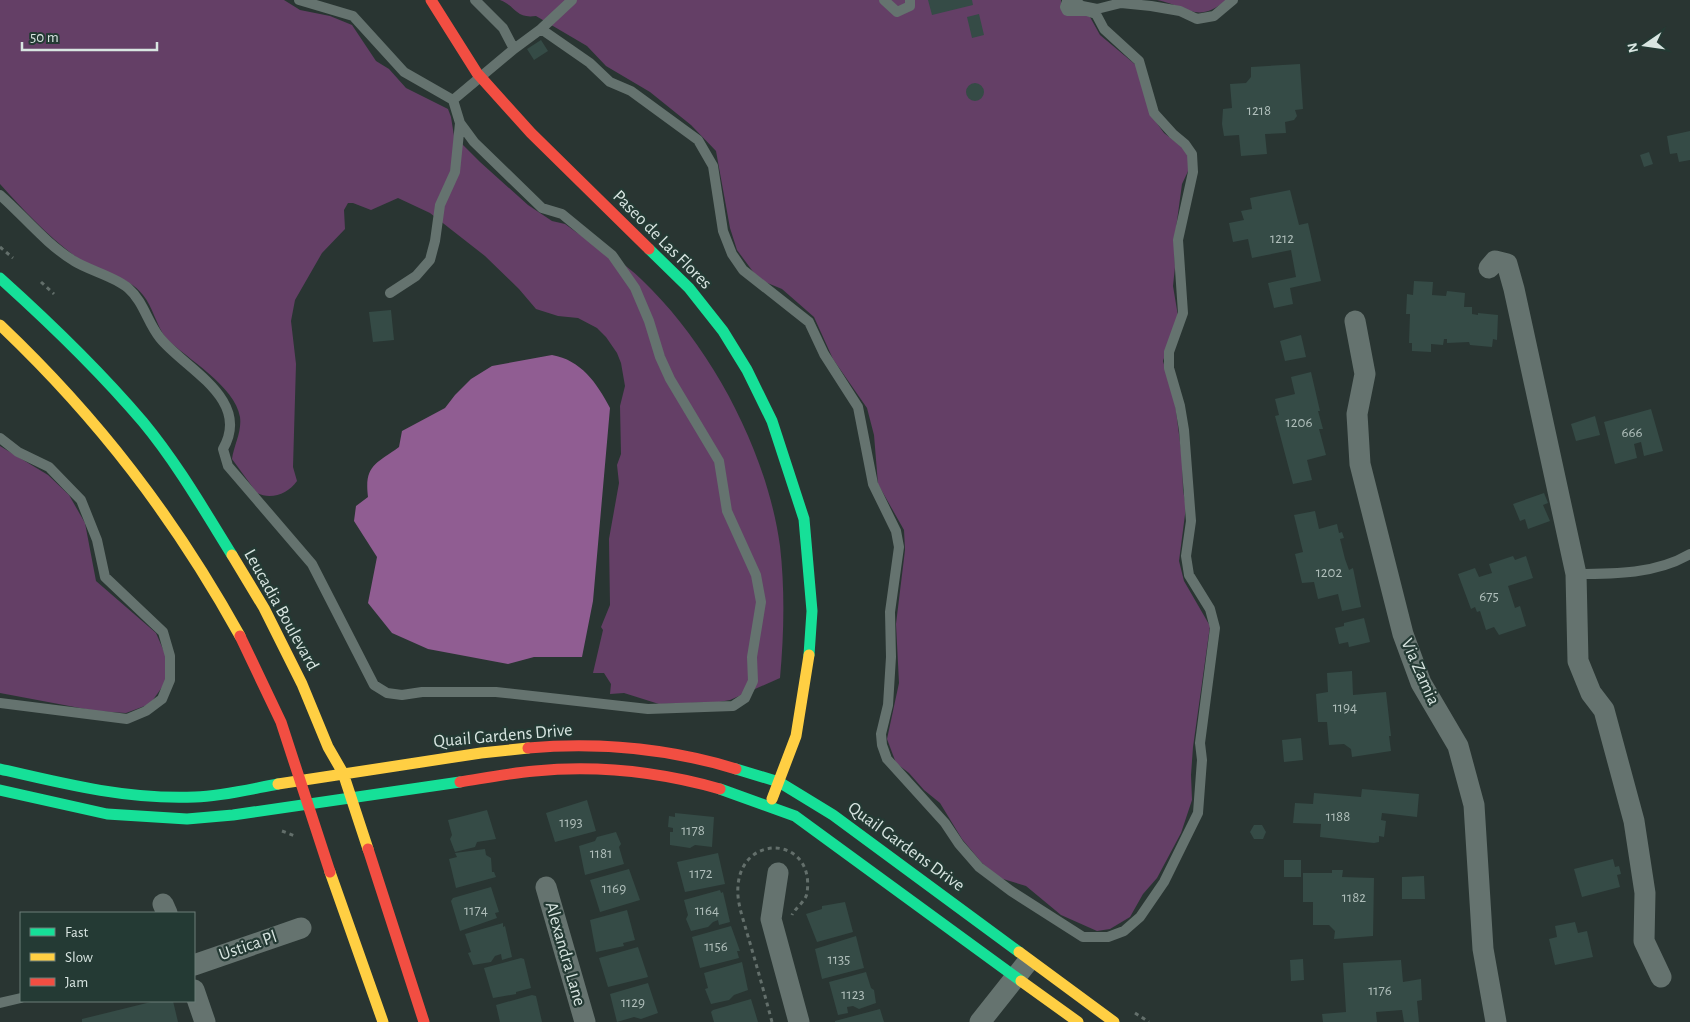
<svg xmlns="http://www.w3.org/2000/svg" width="1690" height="1022" font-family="'Alegreya Sans',sans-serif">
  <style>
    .green { fill: #643f66 }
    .water { fill: #905d92 }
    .building { fill: #354b46 }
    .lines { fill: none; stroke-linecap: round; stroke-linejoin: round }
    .path { stroke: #636f6b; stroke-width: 3; stroke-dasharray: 4 4; stroke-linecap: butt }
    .lane { stroke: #65736f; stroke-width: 10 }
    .street { stroke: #65736f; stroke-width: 21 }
    .fast { stroke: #16e098; stroke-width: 11 }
    .slow { stroke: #ffcf43; stroke-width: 11 }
    .jam { stroke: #f24e42; stroke-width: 11 }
    .labels { text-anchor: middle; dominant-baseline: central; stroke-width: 4.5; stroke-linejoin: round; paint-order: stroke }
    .number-label { font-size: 15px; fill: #afbeba }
    .street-label { font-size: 18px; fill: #d8e5e1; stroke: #243a34 }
  </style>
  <rect width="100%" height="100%" fill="#293532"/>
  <path class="green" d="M 0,0 L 284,0 L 300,10 L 330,16 L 352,25 L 376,61 L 389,69 L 406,88 L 448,109 L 451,117 L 454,136 L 480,162 L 528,205 L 552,221 L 565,224 C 589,242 622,260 642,280 C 711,346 767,451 780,546 C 785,590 784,634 780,678 L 730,700 L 719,702 L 659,704 L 624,693 L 610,694 L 611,684 L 604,673 L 593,673 L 603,630 L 601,627 L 610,605 L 609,539 L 619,483 L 617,465 L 621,454 L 620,406 L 625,386 L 621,363 L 617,353 L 606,337 L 597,328 L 578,318 L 558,316 L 536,309 L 519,289 L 485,256 L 430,213 L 398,198 L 371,210 L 353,203 L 348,203 L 344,210 L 345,229 L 322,253 L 295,300 L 291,321 L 296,364 L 293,467 L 297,481 C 288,494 271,500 257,493 L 232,459 C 234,445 242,432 240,417 C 235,386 187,359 166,338 C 156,325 153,307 143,295 C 128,275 99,274 80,260 C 51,239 24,211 0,184 Z
    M 500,0 L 1061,0 L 1061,7 L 1066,15 L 1086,15 L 1090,17 L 1100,35 L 1137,66 L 1156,122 L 1164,133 L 1187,151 L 1190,167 L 1182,184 L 1174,243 L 1175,267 L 1173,286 L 1178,316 L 1163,361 L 1175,403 L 1182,458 L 1183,490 L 1186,507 L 1179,561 L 1184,581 L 1210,626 L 1193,747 L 1191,775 L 1192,800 L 1181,833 L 1157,878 L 1143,894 L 1130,917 L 1110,929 L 1097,931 L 1061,915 L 1026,886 L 1000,878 L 982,863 L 962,839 L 940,803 L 924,790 L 909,773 L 896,763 L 887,739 L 899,683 L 896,624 L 905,550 L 904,530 L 878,484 L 874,435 L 867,408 L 833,359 L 814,317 L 782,289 L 765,282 L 754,273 L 737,250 L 730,228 L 716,151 L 691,125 L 650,92 L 606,66 L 587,46 L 536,16 C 515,19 516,6 500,0 Z
    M 1157,0 L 1227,0 C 1196,24 1190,7 1157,0 Z
    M 0,446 L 48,475 L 69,495 L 85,523 L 96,581 L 156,633 L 166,656 L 167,671 L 165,683 L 150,704 L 126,713 L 96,711 L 0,693 Z"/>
  <path class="water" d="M 552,355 C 581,360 597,383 610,408 L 593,601 L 582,657 L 534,657 L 508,664 L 428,649 L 392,633 L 368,603 L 377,557 L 354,521 L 356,506 L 368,497 C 364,465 376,464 399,447 L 402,431 L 445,408 L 455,395 L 471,379 L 492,366 Z"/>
  <path class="building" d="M 928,0 L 972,0 L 973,5 L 932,15 Z
    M 979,14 L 984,35 L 972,38 L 967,17 Z
    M 541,40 L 548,51 L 534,60 L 527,49 Z
    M 1300,64 L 1303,109 L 1295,110 L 1297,116 L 1294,120 L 1285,122 L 1286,133 L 1265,134 L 1267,154 L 1241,156 L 1239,135 L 1224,136 L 1222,124 L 1223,109 L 1232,108 L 1230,84 L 1246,83 L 1251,77 L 1251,67 Z
    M966 92a9 9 0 1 1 18 0a9 9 0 1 1-18 0Z
    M 1690,131 L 1690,160 L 1679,162 L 1677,153 L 1670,154 L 1667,136 Z
    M 1649,152 L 1653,164 L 1644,167 L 1640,155 Z
    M 1290,190 L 1299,225 L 1308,223 L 1321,281 L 1290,288 L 1293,304 L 1274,308 L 1268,283 L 1296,277 L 1291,250 L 1252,258 L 1248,239 L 1233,242 L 1229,223 L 1244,220 L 1241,211 L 1252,209 L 1250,198 Z
    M 1414,281 L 1433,282 L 1432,295 L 1446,296 L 1447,291 L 1465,293 L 1464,307 L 1472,307 L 1472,314 L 1478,315 L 1478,313 L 1498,315 L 1497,340 L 1493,339 L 1492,347 L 1470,345 L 1469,342 L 1447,343 L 1447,339 L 1444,339 L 1443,345 L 1431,344 L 1431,352 L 1412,351 L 1412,343 L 1409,343 L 1410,314 L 1406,314 L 1407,294 L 1413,295 Z
    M 391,310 L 394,340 L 373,342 L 369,312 Z
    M 1301,335 L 1306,357 L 1285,361 L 1280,341 Z
    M 1311,372 L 1320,411 L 1318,411 L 1323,429 L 1319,429 L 1326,455 L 1307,460 L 1312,480 L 1293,484 L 1275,416 L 1279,415 L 1275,399 L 1295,394 L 1291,377 Z
    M 1651,409 L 1663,451 L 1644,456 L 1641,442 L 1634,444 L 1637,458 L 1615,464 L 1604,422 Z
    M 1595,416 L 1600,435 L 1576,441 L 1571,424 Z
    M 1544,493 L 1548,503 L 1543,505 L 1550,521 L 1528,529 L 1525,519 L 1520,521 L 1513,504 Z
    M 1315,511 L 1319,529 L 1337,524 L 1339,533 L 1342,532 L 1344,538 L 1340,539 L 1345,559 L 1349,570 L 1353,568 L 1361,607 L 1342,611 L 1338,594 L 1318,599 L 1314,582 L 1302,583 L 1295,554 L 1303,552 L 1294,515 Z
    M 1513,556 L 1515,560 L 1526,556 L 1533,578 L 1508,586 L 1515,608 L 1520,606 L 1526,626 L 1499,635 L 1494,627 L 1486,630 L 1480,611 L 1477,612 L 1475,607 L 1471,609 L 1458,574 L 1475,568 L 1479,577 L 1492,573 L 1489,564 Z
    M 1364,618 L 1370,642 L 1349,647 L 1348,642 L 1339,644 L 1335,628 L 1344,626 L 1344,623 Z
    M 1352,671 L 1353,695 L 1386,692 L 1391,736 L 1389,736 L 1391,751 L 1352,757 L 1351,749 L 1344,744 L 1329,745 L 1327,722 L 1318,722 L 1316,694 L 1328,692 L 1327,673 Z
    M 1301,738 L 1303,760 L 1284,762 L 1282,740 Z
    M 1362,789 L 1419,794 L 1417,817 L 1382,813 L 1381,820 L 1386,821 L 1384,837 L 1379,836 L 1379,842 L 1374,843 L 1320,837 L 1321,824 L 1293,823 L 1295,803 L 1313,804 L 1314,793 L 1361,797 Z
    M 587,800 L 596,831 L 555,842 L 546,813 Z
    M 487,810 L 496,839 L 477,842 L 475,847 L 455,852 L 450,839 L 452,835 L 448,820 Z
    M 675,813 L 714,817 L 712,847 L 695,845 L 690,848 L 670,845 L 670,832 L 673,832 L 673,828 L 668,827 L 669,816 L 675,817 Z
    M 1254,825 L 1262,825 L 1266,832 L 1263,839 L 1254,839 L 1250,832 Z
    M 616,832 L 621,844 L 619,847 L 624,864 L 585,875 L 579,846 L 595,841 L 597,837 Z
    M 485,849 L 486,855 L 491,858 L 492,872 L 494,872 L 496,877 L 456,888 L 449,859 L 457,857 L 455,853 Z
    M 718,853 L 725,884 L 685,892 L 677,862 Z
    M 1613,859 L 1615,867 L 1619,866 L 1621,874 L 1617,875 L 1620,887 L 1582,897 L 1574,869 Z
    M 1284,860 L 1301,860 L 1301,877 L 1284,877 Z
    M 629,869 L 640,900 L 600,912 L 590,880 Z
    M 1332,870 L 1343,870 L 1342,877 L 1374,878 L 1373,936 L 1334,939 L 1335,931 L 1329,925 L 1313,925 L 1313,902 L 1303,902 L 1303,873 L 1332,873 Z
    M 1424,876 L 1425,899 L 1402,899 L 1402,877 Z
    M 491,887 L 499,912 L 495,913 L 497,918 L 460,931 L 451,901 L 453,898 Z
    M 720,890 L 721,893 L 723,892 L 730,922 L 719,925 L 718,920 L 713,922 L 708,927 L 691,931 L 686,919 L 688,915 L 684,900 Z
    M 845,902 L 853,932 L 817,942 L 806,914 L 822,909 L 822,906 Z
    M 627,910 L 635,940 L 623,943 L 624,946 L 596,952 L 590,920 Z
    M 1575,922 L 1578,933 L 1587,931 L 1593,957 L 1555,965 L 1549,939 L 1557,937 L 1555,926 Z
    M 503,923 L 503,927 L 505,926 L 512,957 L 502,960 L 501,954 L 495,956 L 491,962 L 473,965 L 468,953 L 471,952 L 465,934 Z
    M 731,926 L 740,951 L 737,951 L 739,958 L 700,968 L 692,937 Z
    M 856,936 L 864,968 L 822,979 L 815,949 Z
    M 638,947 L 648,977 L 608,987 L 599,958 Z
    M 521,958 L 524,959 L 531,988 L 516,992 L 516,994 L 493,998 L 484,968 Z
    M 1303,959 L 1304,980 L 1291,981 L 1290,960 Z
    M 1401,960 L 1403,982 L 1421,979 L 1422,1000 L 1417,1001 L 1419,1022 L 1404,1022 L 1402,1010 L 1376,1012 L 1377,1022 L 1323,1022 L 1322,1014 L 1346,1012 L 1343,963 Z
    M 742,962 L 748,990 L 734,995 L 729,1000 L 711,1004 L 705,989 L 708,988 L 704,973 Z
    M 866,972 L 871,988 L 874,990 L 876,1003 L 859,1009 L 853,1006 L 847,1007 L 848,1013 L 838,1015 L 829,982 Z
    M 648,983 L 658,1013 L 641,1019 L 634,1017 L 617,1022 L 610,994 Z
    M 532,995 L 536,996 L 542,1022 L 500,1022 L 496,1005 Z
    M 751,999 L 758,1022 L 714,1022 L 711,1012 L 713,1010 Z
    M 155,1001 L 173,1001 L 178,1022 L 82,1022 L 82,1019 Z
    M 880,1009 L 884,1022 L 835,1022 L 835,1021 Z"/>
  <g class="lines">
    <path class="path" d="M 0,247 L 13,258
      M 41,282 L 54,294
      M 282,831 L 295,836
      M 1135,1013 L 1149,1022
      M 772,1022 C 764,992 756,963 747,933 C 744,922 739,908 738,896 C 733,832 816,833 807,893 C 806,901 795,908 792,915"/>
    <path class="lane" d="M 475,0 L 503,28 L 514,49 L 541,29 L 590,63 L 610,82 L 631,91 L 698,140 L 713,166 L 723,231 L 732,254 L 743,270 L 809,322 L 824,354 L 858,407 L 873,484 L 896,531 L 899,547 L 890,612 L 891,657 L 888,705 L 881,734 L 882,745 L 887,759 L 945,823 L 959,844 L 979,867 L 1011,891 L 1083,937 L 1108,937 L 1124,931 L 1140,917 L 1164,882 L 1198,813 L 1202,760 L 1200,743 L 1215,628 L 1210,609 L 1189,575 L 1186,556 L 1191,521 L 1184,430 L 1180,406 L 1169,368 L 1169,352 L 1183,313 L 1178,240 L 1193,172 L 1192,154 L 1185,144 L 1173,134 L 1154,113 L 1139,61 L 1104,29 L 1096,14 L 1087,11 L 1067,11 L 1065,7 L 1067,1 L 1075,1 L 1082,6 L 1097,9 L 1121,3 L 1151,6 L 1180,11 L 1197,19 L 1214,16 L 1233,0
      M 884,0 L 897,12 L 910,6 L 910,0
      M 541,29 L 572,0
      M 453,100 L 514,49
      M 0,195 C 24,216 46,244 74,261 C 88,270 116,277 128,288 C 144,302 147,322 160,338 C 185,369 252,399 223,449 L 228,466 L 312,564 L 374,685 L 387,693 L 402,695 L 422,692 L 496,692 L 648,709 L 733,706 L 745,698 L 753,681 L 752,657 L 761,602 L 756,575 L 727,511 L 719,461 L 670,379 L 660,357 L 649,321 L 635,288 L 612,255 L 562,214 L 542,208 L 474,142 L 460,123 L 453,100 L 404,72 L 353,16 L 299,0
      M 390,293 L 416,276 L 430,260 L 435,241 L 440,205 L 455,172 L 460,123
      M 0,438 L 18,452 L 49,467 L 81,500 L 97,540 L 105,577 L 163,632 L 170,656 L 170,680 L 162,699 L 146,711 L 127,719 L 0,703
      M 1576,574 C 1615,574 1656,574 1690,554
      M 0,1003 L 21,998"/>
    <path class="street" d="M 1489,268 L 1495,261 L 1507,264 L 1514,289 L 1576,574 L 1578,661 L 1591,693 L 1604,710 L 1634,821 L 1645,893 L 1644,941 L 1661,977
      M 1355,321 L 1365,374 L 1357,414 L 1360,464 L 1403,634 L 1421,683 L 1458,746 L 1474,805 L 1483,949 L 1496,1022
      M 778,873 L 771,919 L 799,1022
      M 546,887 L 585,1022
      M 163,904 L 167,913
      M 194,965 L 301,928
      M 194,990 L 205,1022
      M 980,1022 L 1026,964"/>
    <path class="fast" d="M 649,249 L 689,288 L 723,331 L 747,370 L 772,421 L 804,519 L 812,611 L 809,655
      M 0,278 C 50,323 99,370 143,422 C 177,463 204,510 232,555
      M 0,769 C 64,784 129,800 195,797 C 223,796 251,789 278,784
      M 736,769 L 779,782 L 833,815 L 1019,952
      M 720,789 L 795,816 L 1021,981
      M 0,790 L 107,814 L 187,819 L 233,815 L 460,782"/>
    <path class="slow" d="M 0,325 C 98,418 174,517 240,636
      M 232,555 L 264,608 L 302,684 L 328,747 L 343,773 L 368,849
      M 278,784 L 481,753 L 528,748
      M 772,799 L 796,736 L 809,655
      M 330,872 L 383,1022
      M 1019,952 L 1114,1022
      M 1021,981 L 1078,1022"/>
    <path class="jam" d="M 431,0 L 477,73 L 531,133 L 649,249
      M 240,636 L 281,722 L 330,872
      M 528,748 C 600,742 668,748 736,769
      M 460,782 C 485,778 510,773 535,771 C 597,765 660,772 720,789
      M 368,849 L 424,1022"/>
  </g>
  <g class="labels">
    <g class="number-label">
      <text x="1259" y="110">1218</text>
      <text x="1282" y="238">1212</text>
      <text x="1299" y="422">1206</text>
      <text x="1632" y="432">666</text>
      <text x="1329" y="572">1202</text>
      <text x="1489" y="596">675</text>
      <text x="1345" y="707">1194</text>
      <text x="1338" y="816">1188</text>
      <text x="571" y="822">1193</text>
      <text x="693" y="830">1178</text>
      <text x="601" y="853">1181</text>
      <text x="701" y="873">1172</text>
      <text x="614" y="888">1169</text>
      <text x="1354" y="897">1182</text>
      <text x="476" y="910">1174</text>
      <text x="707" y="910">1164</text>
      <text x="716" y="946">1156</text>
      <text x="839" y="959">1135</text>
      <text x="1380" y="990">1176</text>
      <text x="853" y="994">1123</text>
      <text x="633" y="1002">1129</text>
    </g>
    <g class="street-label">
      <text transform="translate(662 240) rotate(45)">Paseo de Las Flores</text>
      <text transform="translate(281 610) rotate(61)">Leucadia Boulevard</text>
      <text transform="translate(1420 672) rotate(66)">Via Zamia</text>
      <text transform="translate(503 736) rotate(-5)">Quail Gardens Drive</text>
      <text transform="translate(906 847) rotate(36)">Quail Gardens Drive</text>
      <text transform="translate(248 946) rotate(-19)">Ustica Pl</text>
      <text transform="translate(565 954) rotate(74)">Alexandra Lane</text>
    </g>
  </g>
  <rect x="20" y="912" width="175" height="90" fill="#243a34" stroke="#6c7e79"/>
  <rect x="30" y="928" width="25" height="8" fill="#16e098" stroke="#6c7e79"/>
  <text x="65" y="937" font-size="15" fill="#d8e5e1">Fast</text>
  <rect x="30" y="953" width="25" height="8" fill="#ffcf43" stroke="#6c7e79"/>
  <text x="65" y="962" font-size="15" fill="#d8e5e1">Slow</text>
  <rect x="30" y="978" width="25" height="8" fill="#f24e42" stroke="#6c7e79"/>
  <text x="65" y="987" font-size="15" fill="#d8e5e1">Jam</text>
  <g transform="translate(1645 45) rotate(257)" stroke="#243a34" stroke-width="4" paint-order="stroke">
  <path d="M0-4L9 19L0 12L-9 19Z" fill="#d8e5e1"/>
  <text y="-8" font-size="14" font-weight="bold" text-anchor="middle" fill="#d8e5e1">N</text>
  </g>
  <path d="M22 42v8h135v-8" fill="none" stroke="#d8e5e1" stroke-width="2.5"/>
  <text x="30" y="42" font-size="15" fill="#d8e5e1" stroke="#243a34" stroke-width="4" paint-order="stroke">50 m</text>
</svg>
